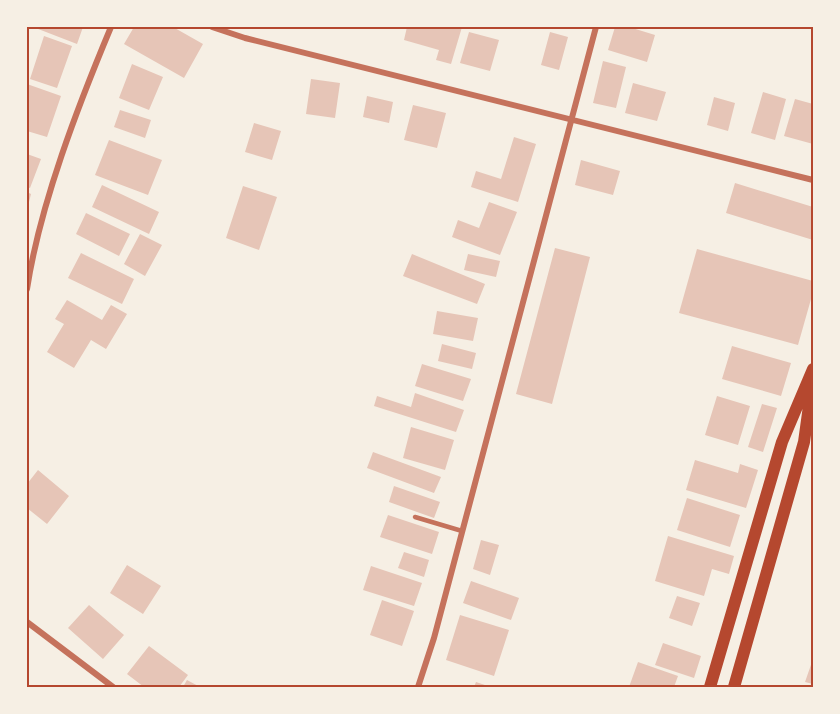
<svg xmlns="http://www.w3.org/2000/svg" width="840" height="714" font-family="'Times New Roman',serif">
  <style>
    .building { fill: #e6c5b7 }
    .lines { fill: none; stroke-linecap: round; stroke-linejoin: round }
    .service { stroke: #c5725c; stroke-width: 4.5 }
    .minor { stroke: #c5725c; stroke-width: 6 }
    .secondary { stroke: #b5482f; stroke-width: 12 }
    .neatline { fill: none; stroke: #b5482f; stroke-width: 2 }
  </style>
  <rect width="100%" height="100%" fill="#f6efe4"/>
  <path class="building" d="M 33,27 L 83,27 L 77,44 Z
    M 134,27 L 173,27 L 203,44 L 184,78 L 124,44 Z
    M 407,27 L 462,27 L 451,64 L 436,60 L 439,50 L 404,40 Z
    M 615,27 L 629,27 L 655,35 L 647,62 L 608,50 Z
    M 469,32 L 499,40 L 490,71 L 460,63 Z
    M 550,32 L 568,37 L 559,70 L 541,65 Z
    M 44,36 L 72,46 L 57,88 L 30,79 Z
    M 603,61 L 626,67 L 616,108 L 593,103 Z
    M 132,64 L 163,77 L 149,110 L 119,98 Z
    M 311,79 L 340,83 L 335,118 L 306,114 Z
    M 633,83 L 666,92 L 657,121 L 625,113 Z
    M 27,84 L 61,96 L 47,137 L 27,131 Z
    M 763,92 L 786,99 L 775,140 L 751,133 Z
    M 367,96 L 393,102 L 389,123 L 363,117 Z
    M 714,97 L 735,103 L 728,131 L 707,125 Z
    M 795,99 L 813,104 L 813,144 L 784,136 Z
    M 413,105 L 446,113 L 437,148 L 404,140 Z
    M 120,110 L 151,120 L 145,138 L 114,127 Z
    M 254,123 L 281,131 L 272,160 L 245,152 Z
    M 514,137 L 536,144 L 518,202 L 471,187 L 476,171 L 501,179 Z
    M 109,140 L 162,160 L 148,195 L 95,175 Z
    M 27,154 L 41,159 L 30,188 L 27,187 Z
    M 581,160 L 620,171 L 613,195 L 575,185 Z
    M 735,183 L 813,207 L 813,240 L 726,213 Z
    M 102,185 L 159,212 L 149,234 L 92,207 Z
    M 243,186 L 277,197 L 259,250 L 226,238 Z
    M 27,192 L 31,194 L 28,206 L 27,206 Z
    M 489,202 L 517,212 L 500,255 L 452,237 L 458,220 L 479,228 Z
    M 86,213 L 130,234 L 119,256 L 76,234 Z
    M 140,234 L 162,245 L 145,276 L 124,264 Z
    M 555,248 L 590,257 L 552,404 L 516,394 Z
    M 697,249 L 813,281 L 813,292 L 798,345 L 679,313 Z
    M 81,253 L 134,279 L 122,304 L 68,278 Z
    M 412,254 L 485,284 L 477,304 L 403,276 Z
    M 468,254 L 500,261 L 496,277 L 464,270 Z
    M 67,300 L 102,320 L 111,305 L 127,314 L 106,349 L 91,340 L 74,368 L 47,352 L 64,324 L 55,319 Z
    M 437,311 L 478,318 L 473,341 L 433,334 Z
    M 442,344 L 476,353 L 472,369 L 438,361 Z
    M 732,346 L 791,363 L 781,396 L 722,379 Z
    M 422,364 L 471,379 L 463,401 L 415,386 Z
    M 415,393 L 464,410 L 456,432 L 374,406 L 377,396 L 411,407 Z
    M 717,396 L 750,406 L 738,445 L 705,435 Z
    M 762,404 L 777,408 L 763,452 L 748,447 Z
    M 411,427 L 454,440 L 445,470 L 403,458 Z
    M 373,452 L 441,477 L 434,493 L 367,468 Z
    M 695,460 L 738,473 L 740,464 L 758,470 L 746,508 L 686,490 Z
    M 38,470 L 69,496 L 47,524 L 27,508 L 27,484 Z
    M 394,486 L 440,502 L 434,518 L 389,502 Z
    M 687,498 L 740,515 L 730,547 L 677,530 Z
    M 388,515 L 439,532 L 432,554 L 380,537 Z
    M 668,536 L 734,556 L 729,574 L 712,569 L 704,596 L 655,581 Z
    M 481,540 L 499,545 L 490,575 L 473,569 Z
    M 404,552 L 429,560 L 424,577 L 398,568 Z
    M 127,565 L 161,586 L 143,614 L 110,593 Z
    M 371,566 L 422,583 L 414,606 L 363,590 Z
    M 471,581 L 519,598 L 511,620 L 463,603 Z
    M 677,596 L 700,603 L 692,626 L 669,618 Z
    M 382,600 L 414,611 L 402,646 L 370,635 Z
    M 89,605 L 124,635 L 103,659 L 68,628 Z
    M 460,615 L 509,630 L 494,676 L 446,660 Z
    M 663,643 L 701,656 L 694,678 L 655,665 Z
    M 149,646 L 188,675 L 179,687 L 144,687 L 127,674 Z
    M 813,659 L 813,684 L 805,682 Z
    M 638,662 L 678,676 L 674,687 L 629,687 Z
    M 187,680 L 200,687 L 183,687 Z
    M 476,682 L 491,687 L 474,687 Z"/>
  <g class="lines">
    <path class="service" d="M 415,517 L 462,531"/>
    <path class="minor" d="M 212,27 L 245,38 L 813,180
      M 27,289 C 40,204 78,106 111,27
      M 27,622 L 113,687
      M 418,687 L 434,638 L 596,27"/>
    <path class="secondary" d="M 710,687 L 782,442 L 813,369
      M 734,687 L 804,442 L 812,384"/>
  </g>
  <rect width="840" height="714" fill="none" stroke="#f6efe4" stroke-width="57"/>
  <rect x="28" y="28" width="784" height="658" class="neatline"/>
</svg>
